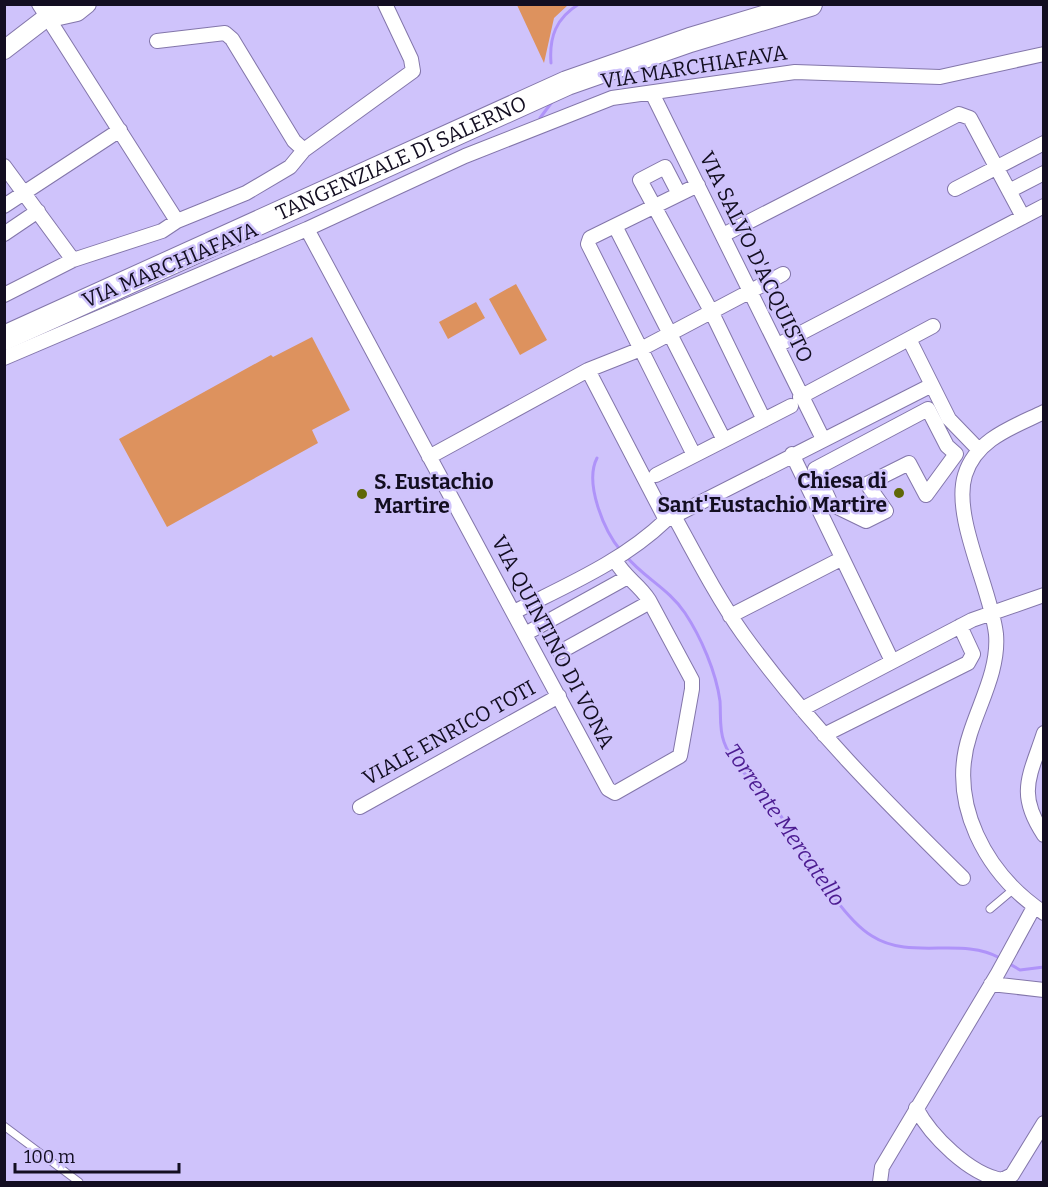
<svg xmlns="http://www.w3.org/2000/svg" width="1048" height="1187" font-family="Bitter,serif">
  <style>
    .green { fill: #dd925e }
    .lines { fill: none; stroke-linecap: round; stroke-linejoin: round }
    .stream { stroke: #af93f9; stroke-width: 3 }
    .lane-casing { stroke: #8376aa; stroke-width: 9 }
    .street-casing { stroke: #8376aa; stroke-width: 16 }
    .secondary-casing { stroke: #8376aa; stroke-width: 20 }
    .highway-casing { stroke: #8376aa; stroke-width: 26 }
    .lane { stroke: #fff; stroke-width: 7 }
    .street { stroke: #fff; stroke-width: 14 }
    .secondary { stroke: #fff; stroke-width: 18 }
    .highway { stroke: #fff; stroke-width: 24 }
    .poi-dot { fill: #5f6707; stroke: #cfc3fb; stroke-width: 2 }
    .labels { text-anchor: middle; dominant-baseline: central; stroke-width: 5; stroke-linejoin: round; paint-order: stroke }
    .street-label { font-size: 21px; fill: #130e21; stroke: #cfc3fb }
    .poi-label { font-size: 21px; font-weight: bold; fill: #130e21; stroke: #cfc3fb; text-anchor: end }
    .water-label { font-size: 22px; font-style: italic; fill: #4c1b91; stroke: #cfc3fb }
  </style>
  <rect width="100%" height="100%" fill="#cfc3fb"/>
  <path class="green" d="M 517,5 L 568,5 L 554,18 L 544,63 Z
    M 516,284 L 547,340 L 520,355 L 489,299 Z
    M 476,302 L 485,318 L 448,339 L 439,322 Z
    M 312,337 L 350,410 L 312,430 L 318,443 L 167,527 L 119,439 L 271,355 L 273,357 Z"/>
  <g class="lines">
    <path class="stream" d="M 551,63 C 549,37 556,18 579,4
      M 540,118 L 552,102
      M 597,458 C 584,483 604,531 621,551
      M 626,556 C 643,577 669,589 685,613 C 701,637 716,672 720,701 C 721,715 719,729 724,742 C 733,767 758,785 774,806 C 800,842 837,915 872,936 C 911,961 961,936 1000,958
      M 1008,963 L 1020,970 L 1044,967"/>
    <g class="lane-casing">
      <path id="lane" d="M 990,909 L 1015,888
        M 4,1126 L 79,1182"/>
    </g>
    <g class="street-casing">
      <path id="street" d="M 39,4 L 177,221
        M 157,41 L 225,33 L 232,39 L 294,141 L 304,150
        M 652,93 L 823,439
        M 4,166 L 73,260
        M 955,189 L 1044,143
        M 1009,191 L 1044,173
        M 679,194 L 665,167 L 640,180 L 712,313 L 764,420
        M 4,206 L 120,130
        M 615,226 L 724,440
        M 307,229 L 608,789 L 615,793 L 680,756 L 692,689 L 692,680 L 649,600 C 638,583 625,578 615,560
        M 4,234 L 38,211
        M 723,235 L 959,114 L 970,118 L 1023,217
        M 4,295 L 73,260 L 162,231 L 177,221 L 246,193 L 290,167 L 304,150 L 413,71 L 411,59 L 385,4
        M 909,339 L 932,385
        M 778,345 L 1044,206
        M 4,358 L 307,229 L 465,156 L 612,98 L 795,72 L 940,77 L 1044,54
        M 800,397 L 933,326
        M 928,409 L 947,446 L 956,454 L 926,495 L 909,463 L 867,484 L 886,511 L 866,521 L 831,504 L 815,469 Z
        M 1044,412 C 1013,427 976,439 965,475 C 952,517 991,589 996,634 C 999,669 980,702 970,734 C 947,803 986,874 1044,913
        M 792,454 L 892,661
        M 694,455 L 588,244 L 590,238 L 698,185
        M 429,457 L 588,370
        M 656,475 L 791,406
        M 674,516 C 696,556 717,597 743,634 C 808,724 884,800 963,878
        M 666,520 L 588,370 L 641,349 L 783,274
        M 514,612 C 567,585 622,562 666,520 L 932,385 L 949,419 L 979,450
        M 730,616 L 837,561
        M 525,634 L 626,578
        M 560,652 L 650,602
        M 802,709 L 972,620 L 1044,595
        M 1044,733 C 1030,776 1016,793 1044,835
        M 824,735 L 968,663 L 973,654 L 960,626
        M 360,807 L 559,696
        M 991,984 L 1044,990
        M 916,1108 C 931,1136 969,1174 1002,1180 L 1012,1175 L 1044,1123
        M 880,1182 L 882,1167 L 998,973 L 1034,907"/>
    </g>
    <g class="secondary-casing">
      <path id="secondary" d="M 50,18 L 77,12 L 87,4
        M 4,50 L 64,4"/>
    </g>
    <g class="highway-casing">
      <g id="highway">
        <path id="s1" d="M 4,338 L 567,83 L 690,40 L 810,4"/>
      </g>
    </g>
    <use href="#lane" class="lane"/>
    <use href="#street" class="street"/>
    <use href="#secondary" class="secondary"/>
    <use href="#highway" class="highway"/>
  </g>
  <g class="poi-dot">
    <circle cx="899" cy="493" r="6"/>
    <circle cx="362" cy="494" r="6"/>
  </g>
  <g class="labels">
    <g class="street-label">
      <text transform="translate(694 67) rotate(-9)">VIA MARCHIAFAVA</text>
      <text stroke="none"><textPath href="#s1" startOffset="436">TANGENZIALE DI SALERNO</textPath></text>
      <text transform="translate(756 257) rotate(64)">VIA SALVO D'ACQUISTO</text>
      <text transform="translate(170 265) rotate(-23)">VIA MARCHIAFAVA</text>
      <text transform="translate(553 642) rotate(62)">VIA QUINTINO DI VONA</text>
      <text transform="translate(449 733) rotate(-29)">VIALE ENRICO TOTI</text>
    </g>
    <g class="poi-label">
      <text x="887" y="481">Chiesa di<tspan x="887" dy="24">Sant'Eustachio Martire</tspan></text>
      <text x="374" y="482" text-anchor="start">S. Eustachio<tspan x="374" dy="24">Martire</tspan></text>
    </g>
    <g class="water-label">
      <text transform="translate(785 825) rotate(55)">Torrente Mercatello</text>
    </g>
  </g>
  <rect width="1048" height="1187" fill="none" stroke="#130e21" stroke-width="12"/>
  <path d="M15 1163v9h164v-9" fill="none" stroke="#130e21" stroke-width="3"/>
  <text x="24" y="1163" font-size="18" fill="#130e21" stroke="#cfc3fb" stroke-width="4.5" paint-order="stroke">100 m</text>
</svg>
